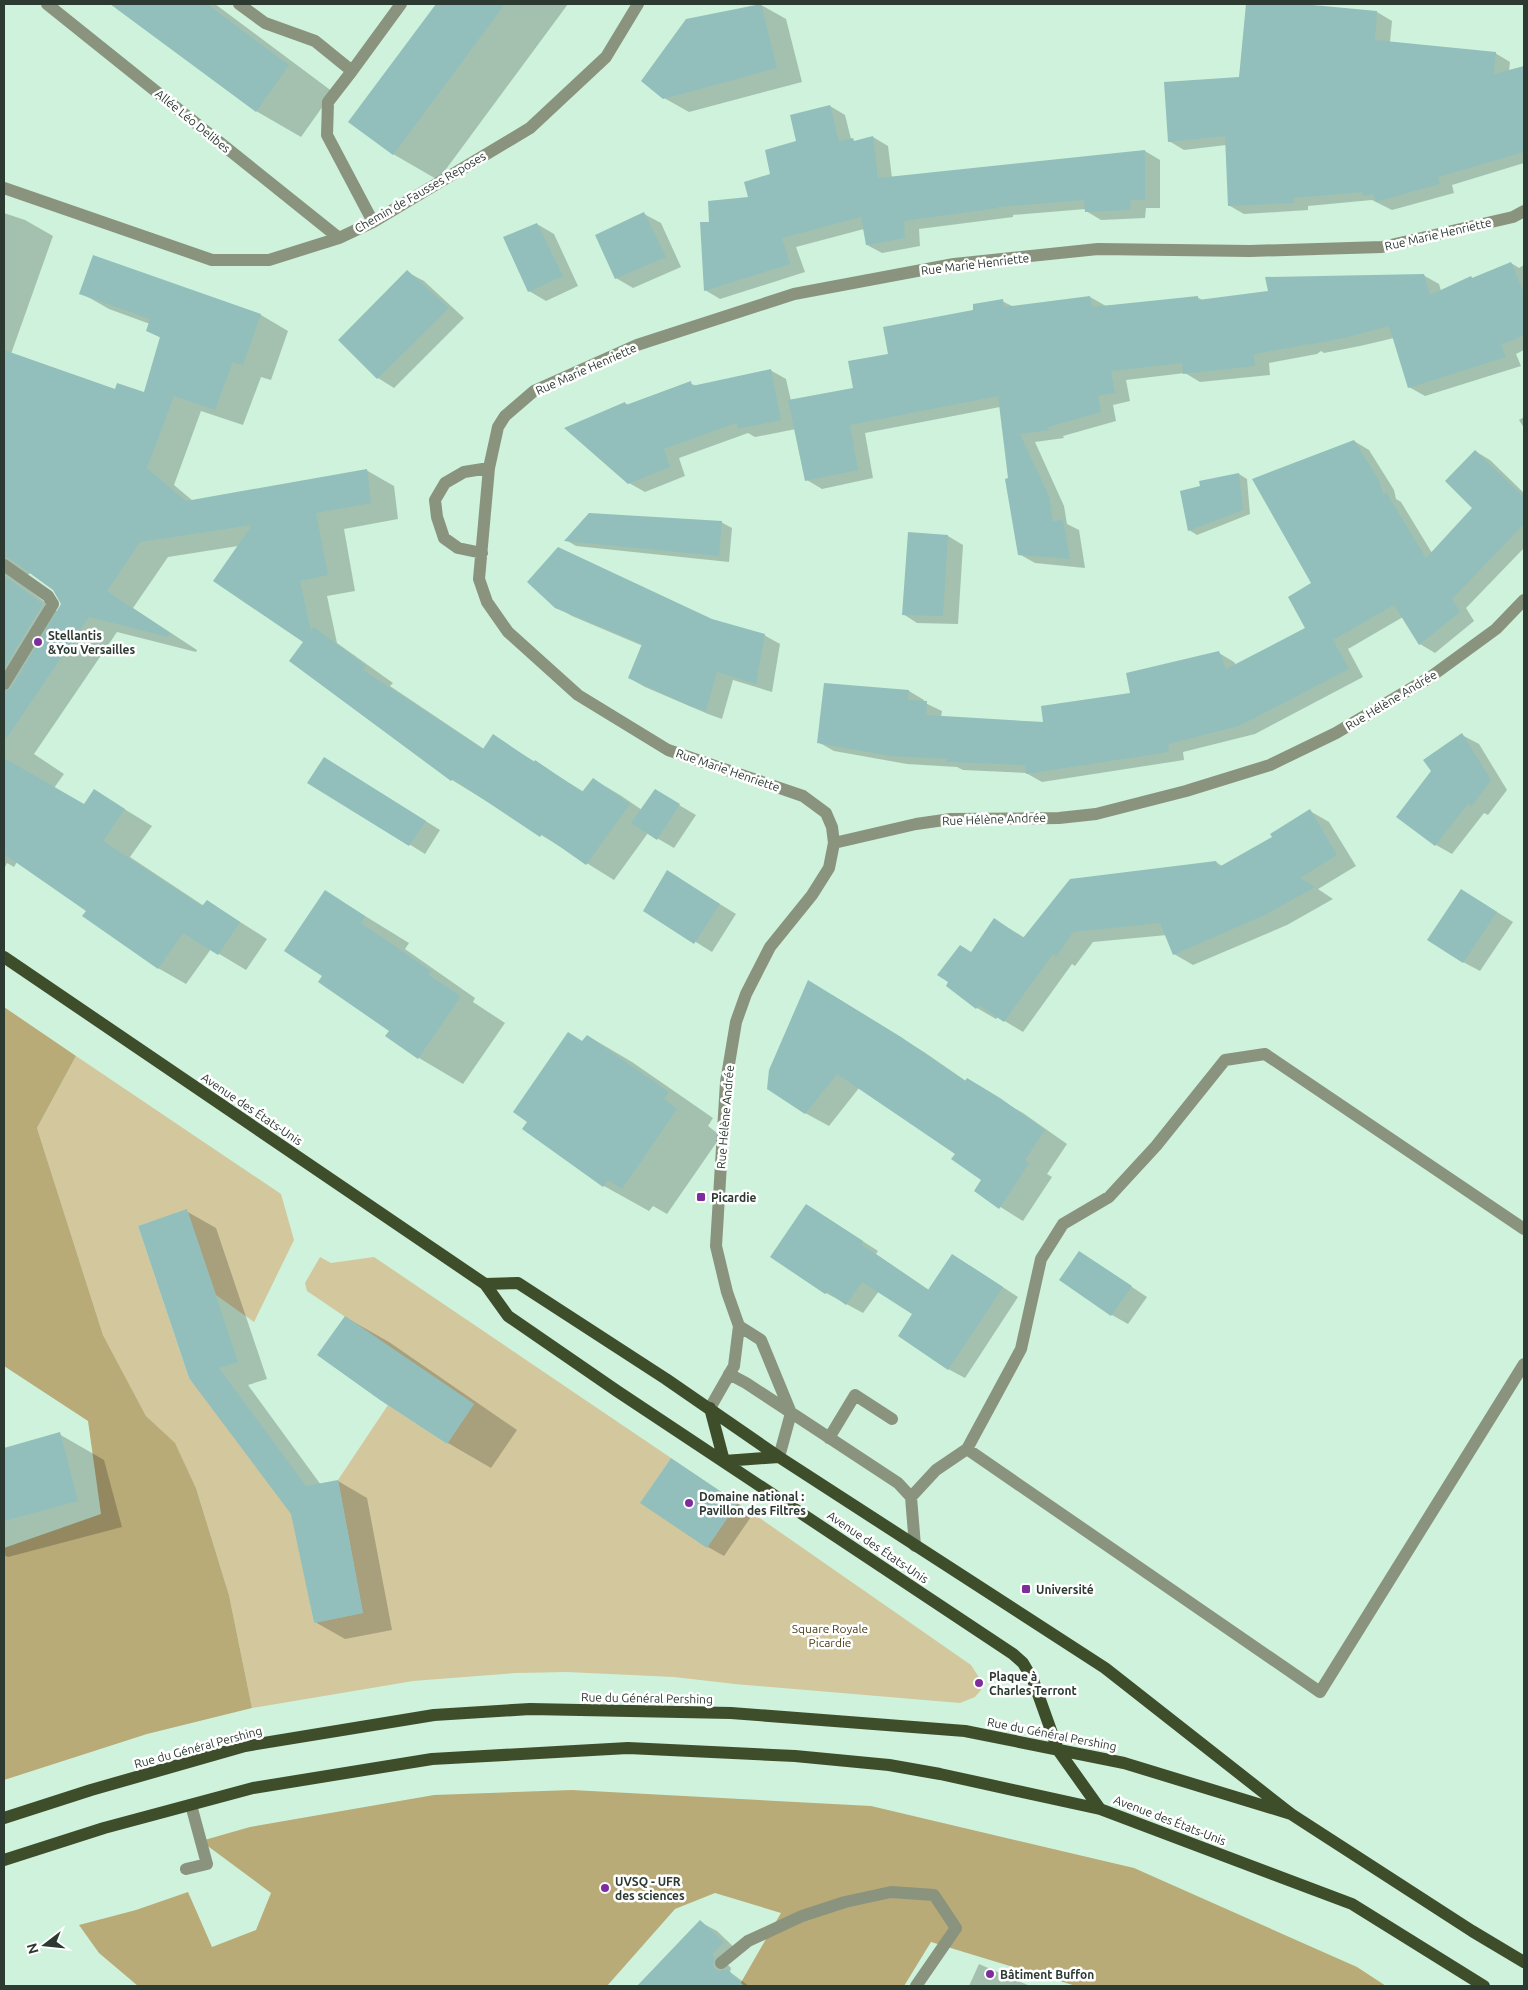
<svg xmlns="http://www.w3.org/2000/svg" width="1528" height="1990" font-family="Ubuntu,sans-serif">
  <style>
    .green { fill: #d2c79d }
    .forest { fill: #b8ab78 }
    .shadow { fill: #0003; fill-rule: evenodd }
    .building { fill: #92bfbb }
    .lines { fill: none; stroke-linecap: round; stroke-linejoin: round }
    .minor { stroke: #8a937e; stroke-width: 12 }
    .major { stroke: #3f4e2a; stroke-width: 12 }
    .poi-dot { fill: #7e2d9e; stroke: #fff; stroke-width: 2 }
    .labels { text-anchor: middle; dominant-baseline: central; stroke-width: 5; stroke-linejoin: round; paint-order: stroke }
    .street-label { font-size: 12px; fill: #2c3a32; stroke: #fff }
    .poi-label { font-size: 12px; font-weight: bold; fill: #2c3a32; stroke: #fff; text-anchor: start }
    .park-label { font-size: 12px; fill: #483e15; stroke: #fff }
  </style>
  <rect width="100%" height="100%" fill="#cef2dc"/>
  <path class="green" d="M 76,1056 L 281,1194 L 294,1240 L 254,1322 L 216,1295 L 187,1210 L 138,1226 L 189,1378 L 287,1490 L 314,1623 L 363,1613 L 338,1480 L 388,1405 L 447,1444 L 474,1404 L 307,1291 L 305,1283 L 320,1257 L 331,1263 L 374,1257 L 671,1458 L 641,1502 L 738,1503 L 971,1665 L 980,1679 L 981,1690 L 975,1697 L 960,1703 L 735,1684 L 674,1677 L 567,1672 L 516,1673 L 413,1681 L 252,1708 L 229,1595 L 196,1488 L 175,1444 L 146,1416 L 103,1335 L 37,1128 Z"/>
  <path class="forest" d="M 4,1007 L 76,1056 L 37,1128 L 103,1335 L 146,1416 L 175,1443 L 196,1488 L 229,1595 L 252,1708 L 147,1734 L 4,1780 L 4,1548 L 101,1514 L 88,1421 L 4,1366 Z
    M 572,1790 L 871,1806 L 1134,1868 L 1357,1967 L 1386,1986 L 1076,1986 L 931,1942 L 904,1986 L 739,1986 L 781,1913 L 715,1893 L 675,1909 L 607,1986 L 138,1986 L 99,1953 L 79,1925 L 136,1910 L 188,1892 L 212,1947 L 256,1930 L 271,1893 L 201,1841 L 250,1827 L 434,1795 Z"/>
  <path class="shadow" d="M 112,4 L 215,4 L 333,92 L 301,137 L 256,111 Z
    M 437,4 L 568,4 L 438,180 L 393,154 L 350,122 Z
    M 1247,4 L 1288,4 L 1377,12 L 1392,21 L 1390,42 L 1495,53 L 1510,62 L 1509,71 L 1524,67 L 1524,163 L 1452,185 L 1454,193 L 1392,210 L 1372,200 L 1308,206 L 1308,210 L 1244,214 L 1230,206 L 1226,145 L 1184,150 L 1169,141 L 1241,78 Z
    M 761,5 L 786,19 L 802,82 L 689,112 L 664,98 Z
    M 830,106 L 845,115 L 851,139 L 856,142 L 873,137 L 888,146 L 892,178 L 1145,151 L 1160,160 L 1160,208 L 1146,208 L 1145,218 L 1101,220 L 1086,211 L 1086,209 L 1013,215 L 1013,217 L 919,229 L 920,246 L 882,253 L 867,245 L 864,229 L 796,247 L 805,272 L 720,299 L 705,290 L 710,223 L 750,198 Z
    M 4,213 L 25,220 L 53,236 L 11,354 L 115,390 L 144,394 L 161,338 L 148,331 L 150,324 L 109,309 L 81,293 L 94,257 L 261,315 L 288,331 L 271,380 L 261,377 L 243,425 L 201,411 L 174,485 L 193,501 L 366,470 L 394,486 L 398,519 L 344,529 L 355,591 L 327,596 L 337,643 L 393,683 L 390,686 L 484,749 L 493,736 L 584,792 L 593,779 L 620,795 L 642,810 L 655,791 L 696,815 L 674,848 L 648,833 L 614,880 L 452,780 L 290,661 L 305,641 L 238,546 L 168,557 L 133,608 L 197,650 L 196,652 L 117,632 L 34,754 L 64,774 L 54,788 L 84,806 L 95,791 L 152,826 L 130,857 L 204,906 L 207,901 L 267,939 L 246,970 L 211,949 L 186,984 L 158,968 L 88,910 L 17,862 L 14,867 L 7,863 L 4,869 ZM 31,573 L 54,589 L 62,604 L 58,612 L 24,586 L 25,576 Z
    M 644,214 L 661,223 L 681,267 L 633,288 L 616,278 Z
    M 537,224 L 554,234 L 578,286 L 546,301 L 529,291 Z
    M 1511,263 L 1519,268 L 1524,265 L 1524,350 L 1516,354 L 1521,366 L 1425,396 L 1409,387 L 1394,338 L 1360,346 L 1324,353 L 1321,351 L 1317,354 L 1269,363 L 1270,375 L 1200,382 L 1185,373 L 1126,380 L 1130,401 L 1113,405 L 1116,421 L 1063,436 L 1064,438 L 1035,442 L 1064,506 L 1067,524 L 1079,530 L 1085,568 L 1035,563 L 1019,554 L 1000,407 L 865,433 L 873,478 L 822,489 L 807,480 L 796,429 L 755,437 L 748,433 L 679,458 L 685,476 L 645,492 L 629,483 L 625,403 L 628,405 L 690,383 L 696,386 L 770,370 L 786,379 L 791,401 L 855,389 L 889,355 L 975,311 L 1002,301 L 1014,307 L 1090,297 L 1106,306 L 1197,297 L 1204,301 L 1423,275 L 1439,284 L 1441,291 L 1471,277 L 1473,279 Z
    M 407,272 L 424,281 L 464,318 L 394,388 L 378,378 L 339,340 Z
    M 1524,417 L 1524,428 L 1519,420 Z
    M 1354,441 L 1369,450 L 1394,490 L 1396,499 L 1401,502 L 1432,553 L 1474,508 L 1475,451 L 1490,460 L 1524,493 L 1524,548 L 1466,608 L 1474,621 L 1435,653 L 1420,644 L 1403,617 L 1348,649 L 1363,677 L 1255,734 L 1183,752 L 1184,760 L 1042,782 L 1026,773 L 963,770 L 957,767 L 907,764 L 834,751 L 818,742 L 909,691 L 924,700 L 923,702 L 942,711 L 941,717 L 1045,724 L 1132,694 L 1219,653 L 1234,662 L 1236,665 L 1306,629 L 1313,583 Z
    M 1239,474 L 1247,479 L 1250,514 L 1197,535 L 1189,530 Z
    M 721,522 L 732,528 L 729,562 L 576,546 L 566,540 Z
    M 948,536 L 963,545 L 958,624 L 917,623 L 903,614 Z
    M 556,607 L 712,620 L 764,635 L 780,644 L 772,692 L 733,680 L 722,719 L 708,714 L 645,687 L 629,678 L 643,646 L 572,616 Z
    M 1462,735 L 1479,744 L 1507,790 L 1488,815 L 1484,813 L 1452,854 L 1436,845 Z
    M 339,767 L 440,830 L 425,854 L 309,782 Z
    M 1310,811 L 1329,822 L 1356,866 L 1318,889 L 1333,899 L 1287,925 L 1193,965 L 1174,954 L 1167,935 L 1093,942 L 1075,966 L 1072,964 L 1023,1032 L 998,1017 L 996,1019 L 977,1008 L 972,953 L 995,920 L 1025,938 L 1216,862 L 1222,866 L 1274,837 Z
    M 684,882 L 736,914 L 712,952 L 644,910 Z
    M 326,892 L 409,943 L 405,949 L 475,998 L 473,1002 L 505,1023 L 463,1084 L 419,1058 L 387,1036 L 390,1031 Z
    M 1478,900 L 1513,922 L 1480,971 L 1463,962 Z
    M 832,995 L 924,1052 L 966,1081 L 1023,1113 L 1067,1144 L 1047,1174 L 1052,1177 L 1023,1221 L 975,1191 L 983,1179 L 956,1153 L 859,1088 L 829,1126 L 805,1113 Z
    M 588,1036 L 632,1062 L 713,1118 L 708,1126 L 721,1136 L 667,1214 L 653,1206 L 649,1211 L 604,1186 L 524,1129 Z
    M 807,1205 L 878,1251 L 876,1254 L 929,1290 L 969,1265 L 1018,1297 L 965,1378 L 948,1369 L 914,1313 L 879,1291 L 863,1313 L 826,1293 Z
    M 186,1211 L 216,1228 L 267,1379 L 248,1385 L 321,1485 L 338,1481 L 367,1498 L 392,1630 L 345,1639 L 315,1622 L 293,1514 L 191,1377 Z
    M 1096,1263 L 1147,1297 L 1128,1324 L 1112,1315 Z
    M 345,1317 L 389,1342 L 517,1430 L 491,1468 L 448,1443 L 380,1398 Z
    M 59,1434 L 104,1460 L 122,1527 L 8,1557 L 4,1555 L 4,1449 Z
    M 671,1459 L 753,1514 L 724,1556 L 708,1547 Z
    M 700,1922 L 717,1931 L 739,1952 L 727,1964 L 731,1968 L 730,1972 L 749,1986 L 642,1986 L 640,1984 Z
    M 979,1964 L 1030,1986 L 969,1986 Z"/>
  <path class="building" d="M 110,4 L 207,4 L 289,65 L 256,112 Z
    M 436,4 L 505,4 L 393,155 L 348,122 Z
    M 761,4 L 777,68 L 663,99 L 641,81 L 686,19 Z
    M 1246,4 L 1302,4 L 1377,11 L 1375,40 L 1496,52 L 1494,74 L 1524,66 L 1524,152 L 1438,177 L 1440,184 L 1376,202 L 1373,194 L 1363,196 L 1362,192 L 1294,198 L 1294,203 L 1228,206 L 1225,136 L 1168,142 L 1164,82 L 1239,77 Z
    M 830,105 L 839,141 L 853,138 L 854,141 L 873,136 L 878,178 L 1145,150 L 1145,200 L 1131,200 L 1130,210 L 1085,212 L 1084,200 L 998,207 L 998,208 L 904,221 L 905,238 L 866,245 L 861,217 L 782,238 L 790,264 L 704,291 L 700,222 L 709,222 L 708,201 L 748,197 L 744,182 L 770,174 L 765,150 L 796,141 L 790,115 Z
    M 644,212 L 666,257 L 615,279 L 595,235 Z
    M 537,223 L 563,276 L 528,292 L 503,237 Z
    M 93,255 L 261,314 L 243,365 L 233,362 L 215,410 L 174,396 L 147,468 L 186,501 L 367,469 L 371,503 L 316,513 L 328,575 L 300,581 L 311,631 L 314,627 L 366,666 L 363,670 L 483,749 L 493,734 L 534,762 L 535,760 L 582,792 L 593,778 L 630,804 L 586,865 L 542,834 L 540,837 L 453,779 L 451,781 L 289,661 L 303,642 L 213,581 L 252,525 L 140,542 L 107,591 L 170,633 L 168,637 L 89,617 L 4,742 L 4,692 L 11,688 L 61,604 L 53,590 L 9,558 L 4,557 L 4,350 L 115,389 L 117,383 L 144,392 L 160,337 L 146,331 L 150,319 L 79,294 Z
    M 1511,262 L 1524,293 L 1524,335 L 1501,345 L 1506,357 L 1408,388 L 1389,326 L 1344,338 L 1307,345 L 1305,343 L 1301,346 L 1254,354 L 1255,366 L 1183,374 L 1182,363 L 1111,371 L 1115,393 L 1098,396 L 1101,412 L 1048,427 L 1049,430 L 1020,434 L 1049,496 L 1053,521 L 1063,520 L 1070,559 L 1018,555 L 1005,479 L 1008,478 L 998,396 L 850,425 L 858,470 L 805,481 L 788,400 L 853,388 L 848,361 L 888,354 L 883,327 L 973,310 L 973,304 L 1003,299 L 1004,307 L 1090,296 L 1092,307 L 1198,296 L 1198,300 L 1268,291 L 1265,277 L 1424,274 L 1430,295 L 1471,276 L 1472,278 Z
    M 407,270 L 449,308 L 377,379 L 338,340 Z
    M 771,369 L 781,420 L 738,429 L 736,423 L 664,449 L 670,467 L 628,484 L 564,428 L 625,402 L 626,405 L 691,381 L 692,386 Z
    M 1354,440 L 1379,480 L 1383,495 L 1386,492 L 1426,558 L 1472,508 L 1445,481 L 1475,450 L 1524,497 L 1524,524 L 1452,599 L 1460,612 L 1419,645 L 1394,605 L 1333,640 L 1349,669 L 1239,726 L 1168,744 L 1169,752 L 1026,774 L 1025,765 L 946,762 L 947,759 L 891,756 L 817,743 L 824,683 L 909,690 L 908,700 L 927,701 L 926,715 L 1043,722 L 1041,706 L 1130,693 L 1126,673 L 1219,651 L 1226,669 L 1305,628 L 1288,597 L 1311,583 L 1252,479 Z
    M 1239,473 L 1243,510 L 1188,531 L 1180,491 L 1200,486 L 1199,481 Z
    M 589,513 L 722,521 L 719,556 L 564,541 Z
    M 908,532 L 948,535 L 943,616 L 902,615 Z
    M 558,547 L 712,619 L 765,634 L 756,684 L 717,672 L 706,711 L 690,706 L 628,678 L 642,644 L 555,608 L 527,582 Z
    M 4,575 L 43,604 L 4,669 Z
    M 1462,733 L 1491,780 L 1471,807 L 1468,804 L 1435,846 L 1396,817 L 1431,771 L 1423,760 Z
    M 324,757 L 426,821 L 409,846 L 307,783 Z
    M 4,758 L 84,804 L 94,789 L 125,809 L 103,841 L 202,906 L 207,900 L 240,922 L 218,955 L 183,933 L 158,969 L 82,916 L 86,911 L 4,854 Z
    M 655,789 L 680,804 L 657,840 L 631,823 Z
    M 1310,809 L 1337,855 L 1300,878 L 1315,887 L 1267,914 L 1173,955 L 1160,923 L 1073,932 L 1056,957 L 1053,954 L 1004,1022 L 979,1005 L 976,1009 L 946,986 L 948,982 L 937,975 L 960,945 L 971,952 L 994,918 L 1023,938 L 1070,879 L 1216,861 L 1219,867 L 1272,837 L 1270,834 Z
    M 667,870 L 720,904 L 694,944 L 643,911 Z
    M 1461,889 L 1497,912 L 1463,963 L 1427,940 Z
    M 325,890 L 365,916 L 361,923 L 431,971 L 429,975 L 461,996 L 418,1059 L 385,1036 L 389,1031 L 318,982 L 322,976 L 284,951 Z
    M 808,980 L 901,1037 L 965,1081 L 967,1078 L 1000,1098 L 1045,1130 L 1025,1160 L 1029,1163 L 999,1209 L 974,1191 L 981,1180 L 951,1159 L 955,1154 L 837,1074 L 805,1114 L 767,1089 L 769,1070 Z
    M 568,1032 L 582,1041 L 587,1035 L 669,1092 L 664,1099 L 677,1109 L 622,1189 L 608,1180 L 603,1187 L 522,1129 L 527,1122 L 513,1112 Z
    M 806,1204 L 863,1241 L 861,1244 L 928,1290 L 952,1254 L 1003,1287 L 948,1370 L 898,1336 L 912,1314 L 862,1282 L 846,1305 L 828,1292 L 825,1294 L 770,1257 Z
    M 187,1209 L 238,1362 L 219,1368 L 306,1486 L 338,1480 L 363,1613 L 314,1623 L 291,1514 L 189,1378 L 138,1226 Z
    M 1079,1251 L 1132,1286 L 1111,1316 L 1059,1280 Z
    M 345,1316 L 474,1404 L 447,1444 L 380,1400 L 317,1355 Z
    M 60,1432 L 78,1501 L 4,1521 L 4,1448 Z
    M 671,1458 L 738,1503 L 707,1548 L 640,1503 Z
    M 700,1920 L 724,1942 L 712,1954 L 715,1958 L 713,1964 L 714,1968 L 719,1971 L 727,1969 L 744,1986 L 637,1986 Z"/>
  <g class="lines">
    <path class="minor" d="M 47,4 L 339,238
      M 239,4 L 265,23 L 315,41 L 352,71 L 401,4
      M 352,71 L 328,102 L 327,135 L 373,222
      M 4,188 L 212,260 L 269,260 L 339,238 L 373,222 L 530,128 L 606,57 L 638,4
      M 482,553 L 458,548 L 444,538 L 437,517 L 435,500 L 445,483 L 464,472 L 489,468
      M 4,565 L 48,596 L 53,604 L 4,684
      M 834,843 L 916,824 L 951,819 L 1059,818 L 1096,814 L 1186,791 L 1270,765 L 1336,733 L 1429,678 L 1496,629 L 1524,600
      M 739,1326 L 761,1340 L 791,1413 L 779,1457
      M 729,1374 L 746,1383 L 898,1483 L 911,1497 L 915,1546
      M 710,1408 L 734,1366 L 739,1326 L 727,1292 L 716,1246 L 726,1082 L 736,1022 L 746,994 L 770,947 L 812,895 L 829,868 L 834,843 L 832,827 L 826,813 L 803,796 L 668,750 L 578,695 L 508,632 L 487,602 L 479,579 L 489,468 L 498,427 L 505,416 L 534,391 L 637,345 L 794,294 L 954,264 L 1098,249 L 1250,251 L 1382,247 L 1513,217 L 1524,211
      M 829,1438 L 855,1395 L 892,1419
      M 967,1449 L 1320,1692 L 1524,1364
      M 911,1497 L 936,1470 L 967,1449 L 1021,1349 L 1041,1259 L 1063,1224 L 1109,1197 L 1156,1146 L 1225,1060 L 1265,1054 L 1524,1229
      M 186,1869 L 207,1864 L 191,1805
      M 721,1963 L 748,1941 L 802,1916 L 845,1902 L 891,1892 L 934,1895 L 956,1928 L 916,1986"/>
    <path class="major" d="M 4,957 L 485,1284 L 508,1316 L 617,1391 L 1013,1654 L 1023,1663 L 1033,1680 L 1058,1750 L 1100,1809
      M 485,1284 L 518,1283 L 666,1379 L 779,1457 L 1105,1668 L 1291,1814 L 1472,1931 L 1524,1962
      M 710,1408 L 724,1461
      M 724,1461 L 779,1457
      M 4,1818 L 91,1790 L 245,1746 L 434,1715 L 530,1709 L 731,1713 L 965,1731 L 1124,1763 L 1291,1814
      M 4,1860 L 104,1828 L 253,1788 L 432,1759 L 628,1748 L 795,1756 L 889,1765 L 940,1774 L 1100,1809 L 1352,1904 L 1484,1986"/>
  </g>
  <g class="poi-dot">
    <circle cx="38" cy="642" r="5"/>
    <rect x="696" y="1192" width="10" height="10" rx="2.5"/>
    <circle cx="689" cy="1503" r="5"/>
    <rect x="1021" y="1584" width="10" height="10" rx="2.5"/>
    <circle cx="979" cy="1683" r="5"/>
    <circle cx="605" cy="1888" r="5"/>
    <circle cx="990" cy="1974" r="5"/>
  </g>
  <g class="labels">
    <g class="street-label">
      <text transform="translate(193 121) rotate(39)">Allée Léo Delibes</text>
      <text transform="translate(420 192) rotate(-30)">Chemin de Fausses Reposes</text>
      <text transform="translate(1438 234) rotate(-13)">Rue Marie Henriette</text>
      <text transform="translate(975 264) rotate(-7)">Rue Marie Henriette</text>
      <text transform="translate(586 369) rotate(-24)">Rue Marie Henriette</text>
      <text transform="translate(1391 700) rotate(-31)">Rue Hélène Andrée</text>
      <text transform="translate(728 770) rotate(19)">Rue Marie Henriette</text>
      <text transform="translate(994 819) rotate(-2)">Rue Hélène Andrée</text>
      <text transform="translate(252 1109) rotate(34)">Avenue des États-Unis</text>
      <text transform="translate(725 1117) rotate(-85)">Rue Hélène Andrée</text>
      <text transform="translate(878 1547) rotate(34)">Avenue des États-Unis</text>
      <text transform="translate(647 1698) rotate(1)">Rue du Général Pershing</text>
      <text transform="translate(1052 1734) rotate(11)">Rue du Général Pershing</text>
      <text transform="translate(198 1747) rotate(-15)">Rue du Général Pershing</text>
      <text transform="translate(1170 1820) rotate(21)">Avenue des États-Unis</text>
    </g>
    <g class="poi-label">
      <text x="48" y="635">Stellantis<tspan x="48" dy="14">&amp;You Versailles</tspan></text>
      <text x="711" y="1197">Picardie</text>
      <text x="699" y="1496">Domaine national :<tspan x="699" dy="14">Pavillon des Filtres</tspan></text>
      <text x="1036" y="1589">Université</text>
      <text x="989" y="1676">Plaque à<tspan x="989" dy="14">Charles Terront</tspan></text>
      <text x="615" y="1881">UVSQ - UFR<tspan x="615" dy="14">des sciences</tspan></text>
      <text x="1000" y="1974">Bâtiment Buffon</text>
    </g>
    <g class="park-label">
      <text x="830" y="1628">Square Royale<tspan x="830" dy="14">Picardie</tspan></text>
    </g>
  </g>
  <rect width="1528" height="1990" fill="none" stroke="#2c3a32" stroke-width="10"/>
  <g transform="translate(45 1945) rotate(254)" stroke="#ffffff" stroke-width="4" paint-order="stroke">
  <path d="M0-4L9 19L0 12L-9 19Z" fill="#2c3a32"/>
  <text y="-8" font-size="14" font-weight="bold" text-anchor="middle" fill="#2c3a32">N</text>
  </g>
</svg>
